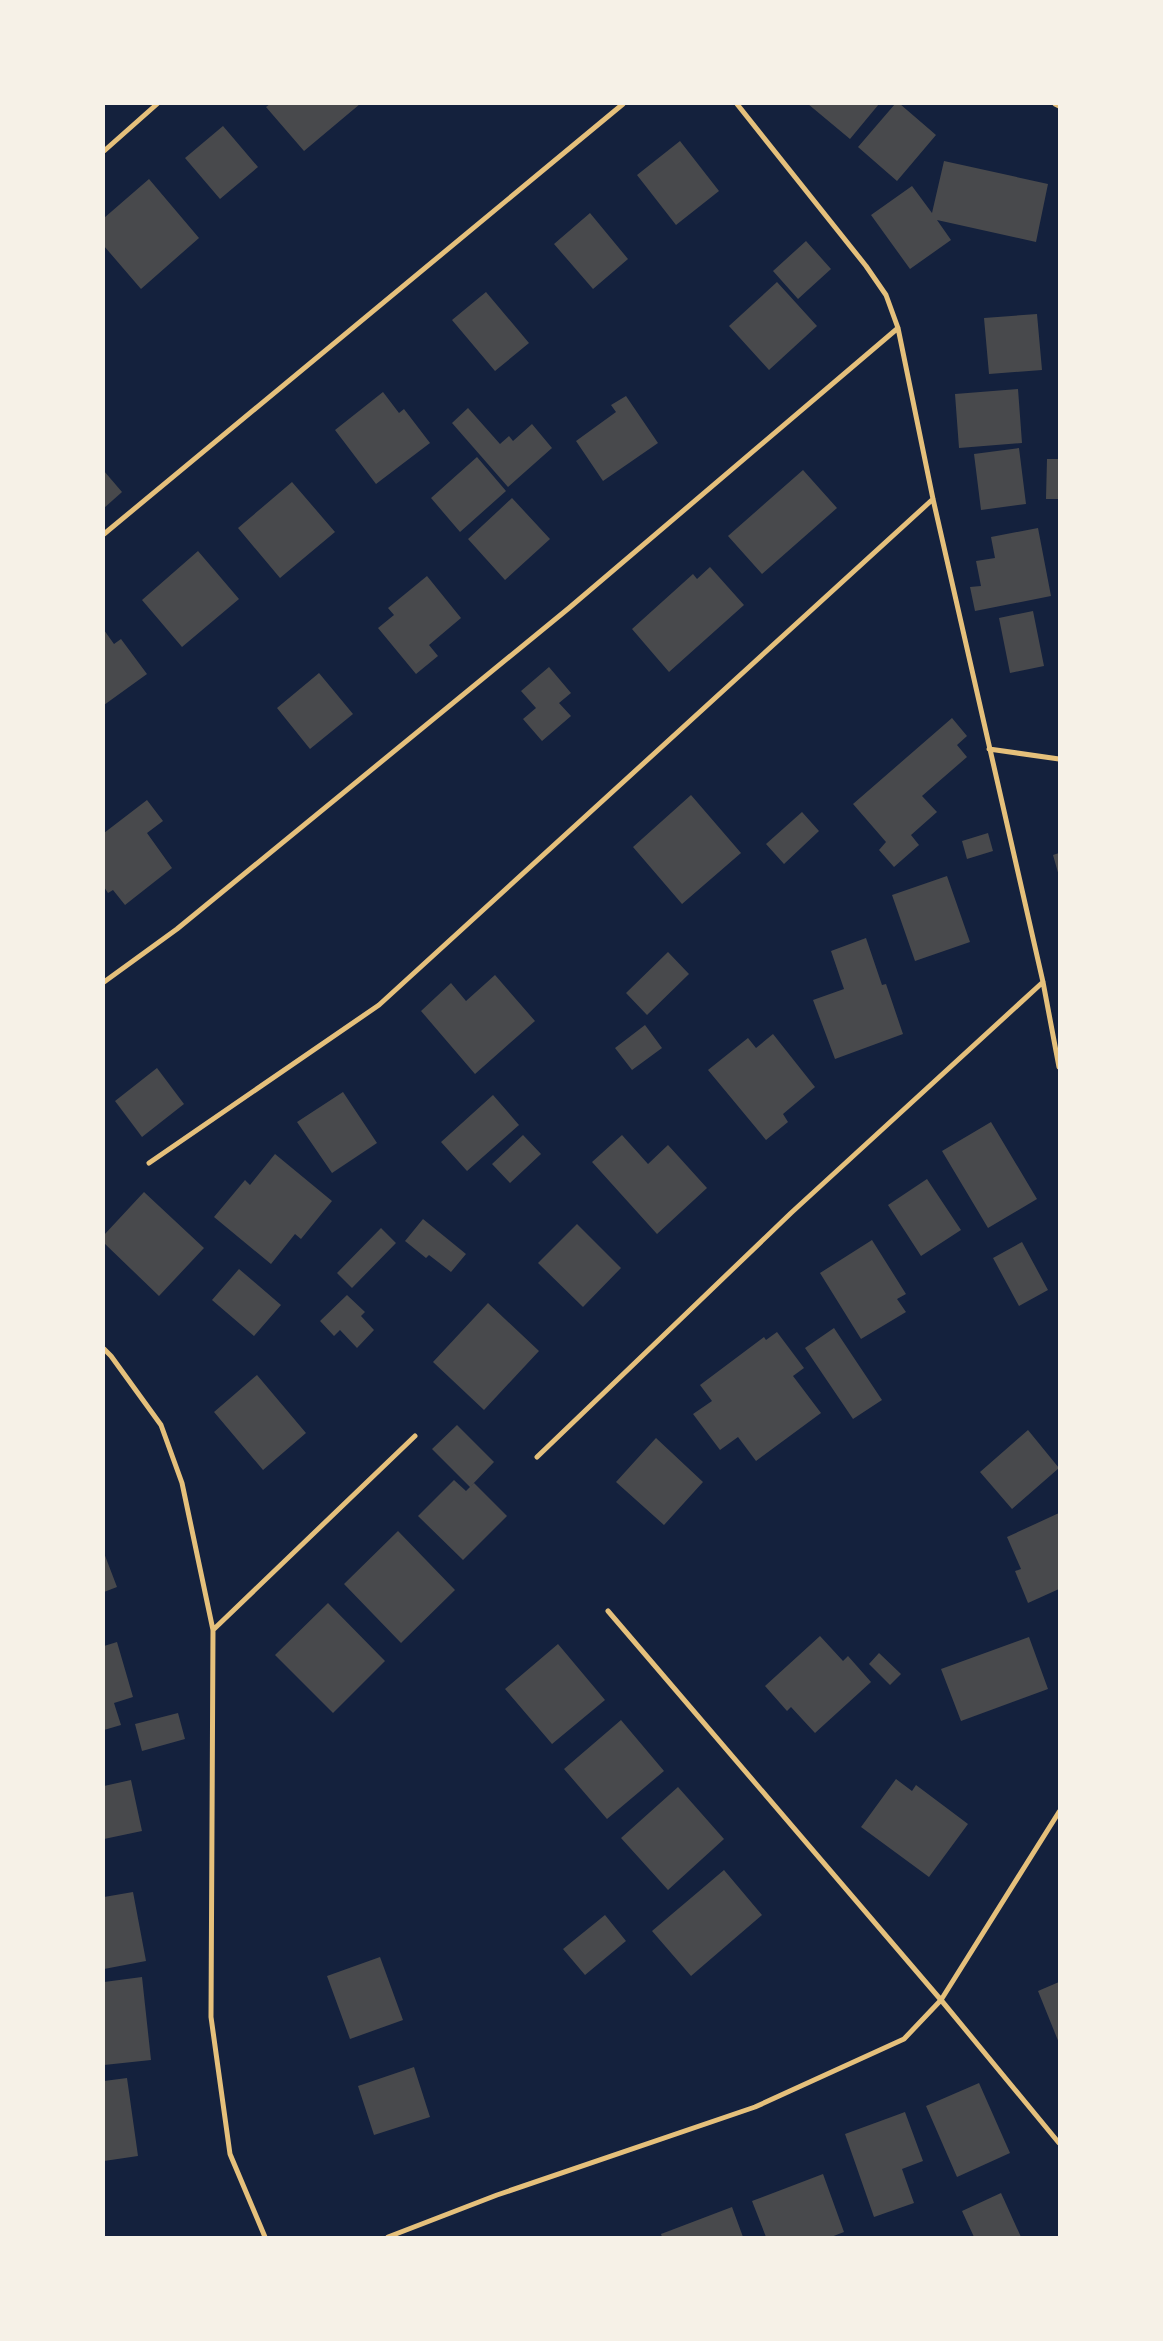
<svg xmlns="http://www.w3.org/2000/svg" width="1163" height="2341" font-family="Spectral,serif">
  <style>
    .building { fill: #48494c }
    .lines { fill: none; stroke-linecap: round; stroke-linejoin: round }
    .minor { stroke: #e5c07b; stroke-width: 5 }
  </style>
  <rect width="100%" height="100%" fill="#14213d"/>
  <path class="building" d="M 270,104 L 360,104 L 304,151 L 266,107 Z
    M 808,104 L 879,104 L 850,139 Z
    M 895,104 L 900,104 L 936,135 L 897,181 L 858,147 Z
    M 223,126 L 258,167 L 220,199 L 185,158 Z
    M 680,141 L 719,191 L 676,225 L 637,175 Z
    M 944,161 L 1048,184 L 1036,242 L 937,220 L 951,240 L 910,269 L 871,215 L 912,186 L 932,213 Z
    M 149,179 L 199,238 L 141,289 L 104,246 L 104,218 Z
    M 590,213 L 628,259 L 593,289 L 554,244 Z
    M 806,241 L 831,269 L 798,299 L 773,271 Z
    M 777,282 L 817,326 L 769,370 L 729,326 Z
    M 486,292 L 529,343 L 495,371 L 452,320 Z
    M 1037,314 L 1042,370 L 989,374 L 984,318 Z
    M 1018,389 L 1022,443 L 959,448 L 955,394 Z
    M 383,392 L 399,413 L 404,409 L 430,443 L 376,484 L 335,430 Z
    M 626,396 L 658,443 L 603,481 L 576,441 L 616,412 L 611,405 Z
    M 468,408 L 500,444 L 509,436 L 513,441 L 532,424 L 552,448 L 508,487 L 452,423 Z
    M 1019,448 L 1026,504 L 981,510 L 974,454 Z
    M 477,457 L 506,491 L 460,532 L 431,498 Z
    M 1047,459 L 1059,459 L 1059,499 L 1046,499 Z
    M 803,470 L 837,508 L 762,574 L 728,536 Z
    M 104,471 L 122,492 L 104,508 Z
    M 292,482 L 335,532 L 280,578 L 238,528 Z
    M 512,498 L 550,539 L 505,580 L 468,539 Z
    M 1038,528 L 1051,596 L 975,611 L 970,587 L 981,586 L 976,561 L 995,558 L 991,537 Z
    M 198,551 L 239,599 L 182,647 L 142,600 Z
    M 710,567 L 744,605 L 669,672 L 632,629 L 693,574 L 697,579 Z
    M 427,576 L 461,618 L 429,645 L 438,656 L 416,674 L 378,628 L 394,615 L 388,608 Z
    M 1033,611 L 1044,666 L 1010,673 L 999,618 Z
    M 104,630 L 114,644 L 121,639 L 147,674 L 104,705 Z
    M 549,667 L 571,693 L 559,703 L 571,716 L 542,741 L 523,719 L 536,708 L 521,691 Z
    M 319,673 L 353,714 L 310,749 L 277,708 Z
    M 952,718 L 967,736 L 957,745 L 967,757 L 922,796 L 937,812 L 911,835 L 919,845 L 894,867 L 879,850 L 886,842 L 853,804 Z
    M 691,795 L 741,853 L 682,904 L 633,847 Z
    M 147,800 L 163,821 L 147,833 L 172,868 L 125,905 L 113,890 L 108,893 L 104,887 L 104,833 Z
    M 802,812 L 819,831 L 784,864 L 766,844 Z
    M 988,833 L 993,851 L 967,859 L 962,841 Z
    M 1059,853 L 1059,876 L 1053,855 Z
    M 947,876 L 970,942 L 915,961 L 892,895 Z
    M 866,938 L 882,985 L 886,984 L 903,1034 L 835,1059 L 813,1000 L 844,989 L 831,951 Z
    M 668,952 L 689,974 L 647,1015 L 626,993 Z
    M 495,975 L 535,1021 L 475,1074 L 421,1011 L 451,983 L 466,1001 Z
    M 645,1025 L 662,1048 L 632,1070 L 615,1048 Z
    M 773,1034 L 815,1087 L 783,1114 L 788,1122 L 766,1140 L 708,1070 L 748,1038 L 756,1048 Z
    M 157,1068 L 184,1104 L 142,1137 L 115,1101 Z
    M 343,1092 L 377,1143 L 332,1173 L 297,1122 Z
    M 493,1095 L 519,1125 L 467,1171 L 441,1142 Z
    M 991,1122 L 1037,1199 L 988,1228 L 942,1151 Z
    M 523,1135 L 541,1154 L 510,1183 L 492,1164 Z
    M 622,1135 L 648,1164 L 668,1145 L 707,1188 L 657,1234 L 592,1162 Z
    M 275,1154 L 332,1201 L 301,1239 L 295,1234 L 271,1264 L 214,1217 L 245,1180 L 250,1185 Z
    M 927,1179 L 961,1230 L 921,1256 L 888,1205 Z
    M 144,1192 L 204,1248 L 159,1296 L 104,1243 L 104,1235 Z
    M 423,1219 L 466,1254 L 451,1272 L 429,1255 L 426,1258 L 405,1241 Z
    M 577,1224 L 621,1268 L 583,1307 L 538,1263 Z
    M 381,1228 L 396,1243 L 352,1288 L 337,1273 Z
    M 872,1240 L 906,1294 L 897,1299 L 906,1312 L 861,1339 L 820,1273 Z
    M 1022,1242 L 1048,1290 L 1019,1306 L 993,1258 Z
    M 239,1269 L 281,1305 L 254,1336 L 212,1300 Z
    M 347,1295 L 365,1312 L 361,1316 L 374,1330 L 357,1348 L 340,1330 L 334,1336 L 320,1321 Z
    M 488,1303 L 539,1351 L 484,1410 L 433,1362 Z
    M 834,1328 L 882,1400 L 853,1419 L 805,1348 Z
    M 777,1332 L 804,1368 L 793,1376 L 821,1413 L 756,1461 L 738,1437 L 720,1450 L 693,1414 L 712,1401 L 700,1385 L 764,1337 L 766,1340 Z
    M 257,1375 L 306,1433 L 263,1470 L 214,1412 Z
    M 457,1425 L 494,1462 L 470,1487 L 432,1449 Z
    M 1028,1430 L 1059,1468 L 1012,1509 L 980,1472 Z
    M 656,1438 L 703,1482 L 664,1525 L 616,1482 Z
    M 454,1480 L 466,1491 L 474,1483 L 507,1516 L 463,1560 L 418,1516 Z
    M 1059,1513 L 1059,1589 L 1028,1603 L 1015,1571 L 1021,1569 L 1007,1537 Z
    M 398,1531 L 455,1590 L 401,1643 L 344,1584 Z
    M 104,1553 L 117,1587 L 104,1592 Z
    M 328,1603 L 385,1661 L 333,1713 L 275,1655 Z
    M 820,1636 L 843,1661 L 848,1656 L 871,1682 L 815,1733 L 791,1707 L 787,1711 L 765,1686 Z
    M 1029,1637 L 1048,1689 L 961,1721 L 941,1669 Z
    M 117,1642 L 133,1697 L 114,1703 L 121,1725 L 104,1730 L 104,1646 Z
    M 558,1644 L 605,1700 L 552,1744 L 505,1689 Z
    M 879,1653 L 901,1674 L 890,1685 L 869,1664 Z
    M 178,1713 L 185,1739 L 142,1751 L 135,1724 Z
    M 621,1720 L 664,1771 L 607,1819 L 564,1769 Z
    M 896,1779 L 912,1791 L 916,1785 L 968,1824 L 929,1877 L 861,1827 Z
    M 131,1780 L 142,1831 L 104,1839 L 104,1786 Z
    M 678,1787 L 724,1839 L 668,1890 L 621,1838 Z
    M 724,1870 L 762,1915 L 691,1976 L 652,1931 Z
    M 133,1892 L 146,1961 L 104,1969 L 104,1897 Z
    M 605,1915 L 626,1941 L 585,1975 L 563,1949 Z
    M 380,1957 L 403,2020 L 350,2039 L 327,1976 Z
    M 142,1977 L 151,2060 L 104,2065 L 104,1982 Z
    M 1059,1982 L 1059,2043 L 1038,1991 Z
    M 414,2067 L 430,2117 L 374,2135 L 358,2086 Z
    M 127,2078 L 138,2156 L 104,2161 L 104,2081 Z
    M 979,2083 L 1010,2153 L 957,2177 L 926,2106 Z
    M 905,2112 L 923,2161 L 902,2169 L 914,2203 L 874,2217 L 845,2134 Z
    M 823,2174 L 844,2232 L 831,2237 L 766,2237 L 752,2201 Z
    M 1001,2193 L 1021,2237 L 974,2237 L 962,2211 Z
    M 732,2207 L 743,2237 L 662,2237 L 661,2234 Z"/>
  <g class="lines">
    <path class="minor" d="M 737,104 L 866,266 L 886,295 L 898,328 L 933,499 L 1043,982 L 1059,1067
      M 1055,104 L 1059,106
      M 104,151 L 157,104
      M 104,534 L 623,104
      M 989,749 L 1059,759
      M 104,982 L 177,929 L 569,608 L 898,328
      M 149,1163 L 379,1005 L 933,499
      M 104,1349 L 111,1356 L 161,1425 L 182,1483 L 213,1630 L 211,2017 L 230,2154 L 265,2237
      M 537,1457 L 791,1213 L 1043,982
      M 608,1611 L 941,2000 L 1059,2143
      M 213,1630 L 415,1436
      M 388,2237 L 497,2195 L 755,2107 L 904,2039 L 941,2000 L 1059,1812"/>
  </g>
  <rect width="1163" height="2341" fill="none" stroke="#f6f1e7" stroke-width="210"/>
</svg>
